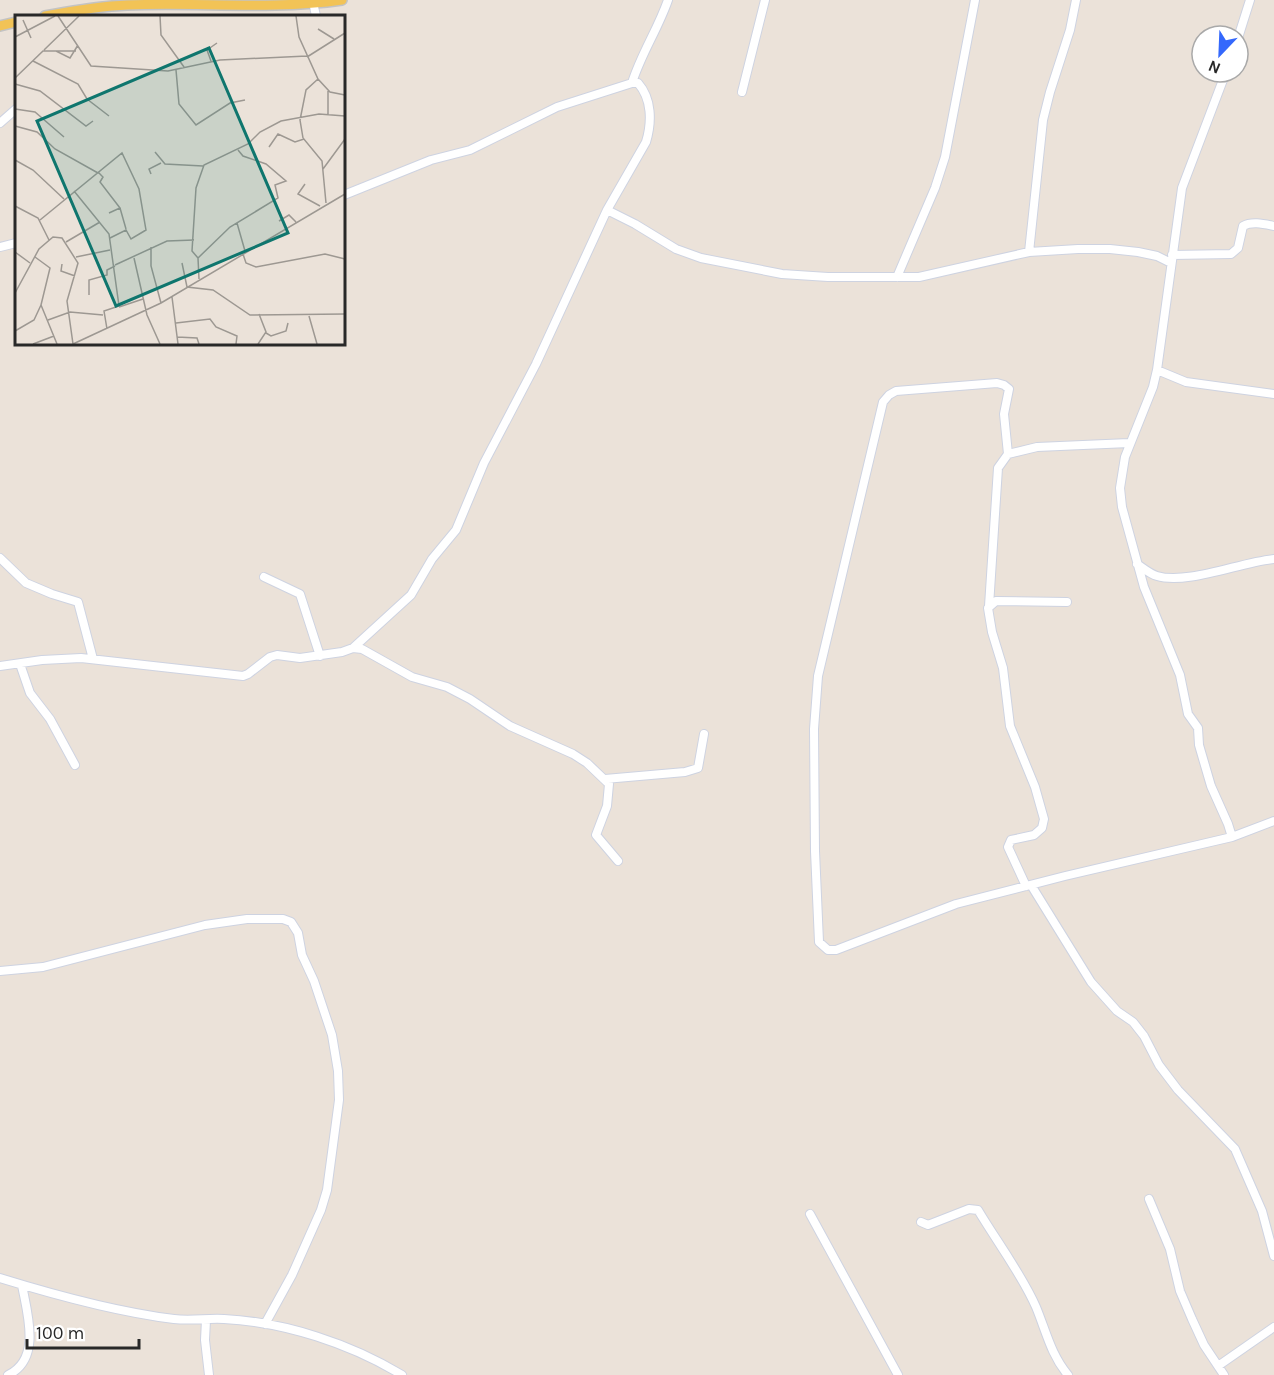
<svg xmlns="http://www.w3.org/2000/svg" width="1274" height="1375" font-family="Karla,sans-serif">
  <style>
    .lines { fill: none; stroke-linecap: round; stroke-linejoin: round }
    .minor-casing { stroke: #ced3e1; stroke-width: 10 }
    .major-casing { stroke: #c3c3c3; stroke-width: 12 }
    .minor { stroke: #fff; stroke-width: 8 }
    .major { stroke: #f2c356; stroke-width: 9 }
    .inset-road { fill: none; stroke: #9d9892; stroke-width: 1.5 }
    .view { fill: #0f766e; fill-opacity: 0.15; stroke: #0f766e; stroke-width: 3 }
    .inset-edge { fill: none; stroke: #282828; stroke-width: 3 }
  </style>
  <rect width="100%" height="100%" fill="#ebe2d9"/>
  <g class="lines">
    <g class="minor-casing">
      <path id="minor" d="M 313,2 L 316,16
        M 1238,38 L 1250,0
        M 1226,72 L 1182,188 L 1157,370 L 1153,387 L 1125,457 L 1120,488 L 1122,507 L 1144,587 L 1180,675 L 1188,714 L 1198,728 L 1199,745 L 1211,786 L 1228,824 L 1232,837
        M 742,92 L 765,0
        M 0,123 L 16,109
        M 344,195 L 431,160 L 470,150 L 557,107 L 632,83 C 641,54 658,29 668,0
        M 607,210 L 635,224 L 676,249 L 701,258 L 782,274 L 828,277 L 919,277 L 1029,252 L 1078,249 L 1110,249 L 1138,252 L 1157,256 L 1171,263
        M 0,247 L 16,243
        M 1029,252 L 1043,120 L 1050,92 L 1070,30 L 1076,0
        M 1172,255 L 1231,254 L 1238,248 L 1243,226 C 1252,221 1264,224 1274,226
        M 897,277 L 935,188 L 945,157 L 975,0
        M 1157,370 L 1186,382 L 1274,394
        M 1129,443 L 1037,447 L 1008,454 L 1004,414 L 1009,389 L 1004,385 L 997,383 L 896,391 L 889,395 L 883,402 L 818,676 L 814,729 L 815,851 L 819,942 L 828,950 L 836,950 L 956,904 L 1065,876 L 1232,837 L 1274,821
        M 0,558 L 26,583 L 52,594 L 78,602 L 93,659
        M 1137,564 C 1143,568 1150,574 1157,576 C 1187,585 1241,562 1274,559
        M 264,577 L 300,594 L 320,656
        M 989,606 L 998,468 L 1008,454
        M 353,648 L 362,649 L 412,677 L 447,687 L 470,699 L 510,726 L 573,754 L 587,763 L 609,784 L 607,806 L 596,835 L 618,861
        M 20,664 L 30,693 L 50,719 L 75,765
        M 0,666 L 42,660 L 81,658 L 243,676 L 248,674 L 270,657 L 277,655 L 300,658 L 342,652 L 353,648 L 411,595 L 432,559 L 456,530 L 484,463 L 536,364 L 607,210 L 646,142 C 652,122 652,99 638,83 L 632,83
        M 605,779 L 685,772 L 698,768 L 704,734
        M 1031,885 L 1091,982 L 1117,1011 L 1133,1022 L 1144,1036 L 1159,1065 L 1178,1090 L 1235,1149 L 1262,1211 L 1274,1256
        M 1026,886 L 1008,847 L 1011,840 L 1034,835 L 1042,828 L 1044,819 L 1035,787 L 1010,726 L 1003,668 L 992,632 L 988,608 L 996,601 L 1067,602
        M 0,971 L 43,967 L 205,925 L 247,919 L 283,919 L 291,922 L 298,933 L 302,955 L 314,981 L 332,1035 L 338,1071 L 339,1100 L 327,1190 L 321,1210 L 292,1275 L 265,1324
        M 1149,1199 L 1170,1249 L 1180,1291 L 1192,1319 L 1204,1345 L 1224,1375
        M 810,1214 L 898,1375
        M 921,1222 L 928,1225 L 969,1209 L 978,1210 C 997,1242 1021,1273 1036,1307 C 1046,1331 1051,1355 1068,1375
        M 0,1278 C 55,1295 117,1312 174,1319 C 191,1321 208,1318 224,1319 C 285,1322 351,1344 402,1375
        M 206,1320 L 205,1340 L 209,1375
        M 1218,1366 L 1274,1327
        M 8,1375 C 42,1359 27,1313 22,1285"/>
    </g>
    <g class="major-casing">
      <path id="major" d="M 45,16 C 72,11 99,6 127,5 C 198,2 271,10 342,0
        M 0,26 L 16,22"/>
    </g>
    <use href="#minor" class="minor"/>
    <use href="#major" class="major"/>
  </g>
  <g transform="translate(15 15)">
    <rect width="330" height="330" fill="#ebe2d9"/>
    <path class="inset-road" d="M 43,1 L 76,51 L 153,56 L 205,45 L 292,41M 145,1 L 146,20 L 169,52M 281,1 L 284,22 L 303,64 L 315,77 L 330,80M 8,5 L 16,23M 303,14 L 319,24M 0,22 L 40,1M 29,35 L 64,1M 39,36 L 61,36M 292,42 L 330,18M 18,46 L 63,69 L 72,84 L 94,101M 196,46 L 192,35 L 202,28M 161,55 L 164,89 L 181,110 L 215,88 L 230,85M 0,63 L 28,36 L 41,36 L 55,43 L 63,30M 303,64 L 291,75 L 285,105 L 288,123 L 307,146 L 311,188M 0,69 L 25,76 L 71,111 L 78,106M 313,76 L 313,100M 0,94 L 20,97 L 49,122M 0,111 L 22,117 L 40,134 L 83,158M 254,132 L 263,119 L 280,127 L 289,124M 140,137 L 150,149 L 188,151M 0,145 L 18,155 L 49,184M 308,154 L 330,124M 83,157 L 88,162 L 85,167 L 105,193 L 94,198M 136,159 L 134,154 L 146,148M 290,169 L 283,179 L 305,191M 59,176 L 94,219 L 104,291 L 89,296 L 92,314M 0,191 L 23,203 L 34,225M 105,193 L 111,214M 25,205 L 107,138 L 124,174 L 131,215 L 116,224 L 111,215 L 95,223M 264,206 L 274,200 L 281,207M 222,208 L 230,236M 51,227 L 85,207M 136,232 L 136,251 L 146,288M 0,237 L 15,248M 228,239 L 231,248 L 241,252 L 310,239 L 330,244M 20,242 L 35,253 L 26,290 L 42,329M 61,242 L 95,235M 119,243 L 132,300 L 145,329M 183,243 L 177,236 L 181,173 L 189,150 L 233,129 L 245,117 L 266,106 L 304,99 L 330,101M 167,248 L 172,272 L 198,275 L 235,300 L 330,299M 47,249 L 46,256 L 60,261M 100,250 L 152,226 L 179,225M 184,264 L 183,243 L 215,212 L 263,183 L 260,170 L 271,166 L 251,149 L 228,141 L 223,135M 0,278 L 24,234 L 38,222 L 47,223 L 63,248 L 52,286 L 58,329M 74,280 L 74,265 L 92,260 L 92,255 L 100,251M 157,282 L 163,329M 104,292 L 128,284M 294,301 L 302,329M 33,305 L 55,297 L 88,300M 161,308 L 195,304 L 201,312 L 222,321 L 221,329M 0,316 L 19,305 L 26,290M 251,318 L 256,321 L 271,316 L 273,308M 162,322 L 182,323 L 184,329M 18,329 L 39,321M 58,329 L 146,288 L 330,179M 243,329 L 251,317 L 244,299"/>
    <path class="view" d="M 194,33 L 273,218 L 101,291 L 22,106 Z"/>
    <rect width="330" height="330" class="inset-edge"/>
  </g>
  <g transform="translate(1220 54) rotate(203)"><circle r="28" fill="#ffffff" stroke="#a9a9a9" stroke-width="1.5"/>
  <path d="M0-4.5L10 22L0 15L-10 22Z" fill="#3468fc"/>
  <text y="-9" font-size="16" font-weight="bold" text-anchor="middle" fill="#282828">N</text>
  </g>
  <path d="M27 1339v9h112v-9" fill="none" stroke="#282828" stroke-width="3"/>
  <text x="36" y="1339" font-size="18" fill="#282828" stroke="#ffffff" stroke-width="4.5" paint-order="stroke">100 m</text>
</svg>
